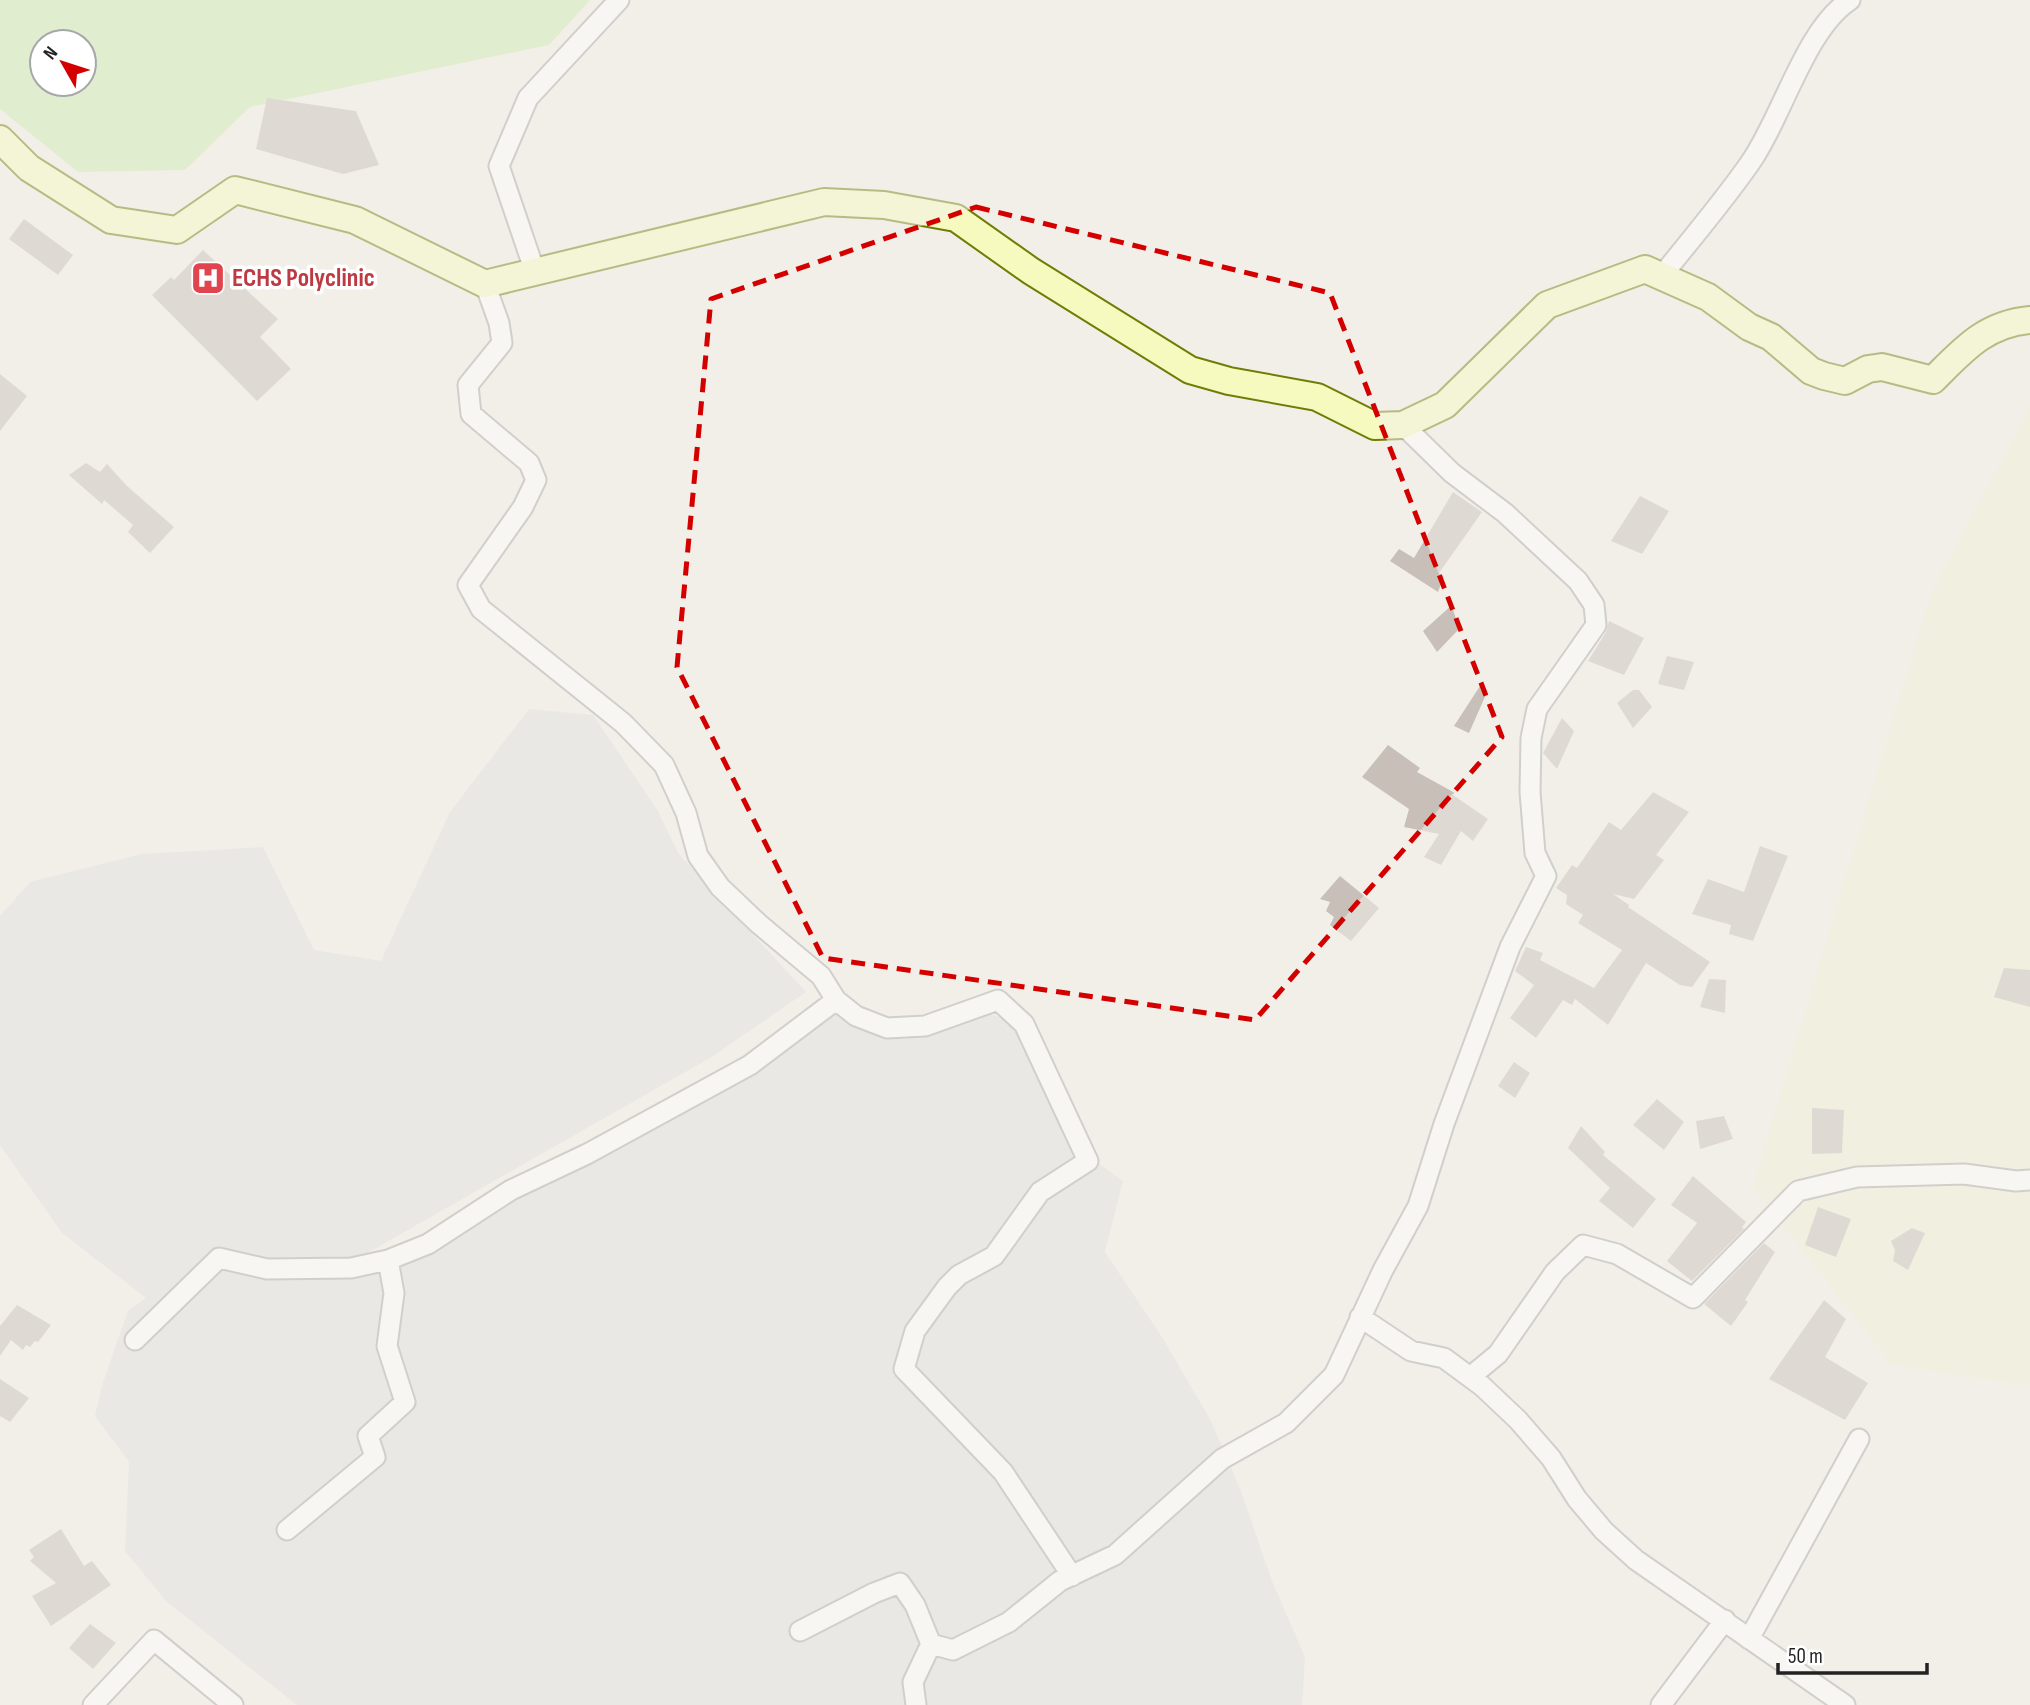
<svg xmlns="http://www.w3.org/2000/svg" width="2030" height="1705" font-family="'Sofia Sans Condensed',sans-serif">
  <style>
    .residential { fill: #e0dfdf }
    .farmland { fill: #eef0d5 }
    .grass { fill: #cdebb0; fill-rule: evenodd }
    .building { fill: #c7bfb8 }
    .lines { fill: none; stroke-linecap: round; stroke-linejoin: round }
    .street-casing { stroke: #a9a9a9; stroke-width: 23 }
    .secondary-casing { stroke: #707d05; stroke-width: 30 }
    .street { stroke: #fff; stroke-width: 19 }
    .secondary { stroke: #f7fabf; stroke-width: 26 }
    .marked { fill: none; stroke: #d40000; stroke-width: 5; stroke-dasharray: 14 9; stroke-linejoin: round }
    .labels { text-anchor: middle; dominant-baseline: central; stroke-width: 7; stroke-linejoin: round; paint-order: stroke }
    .health-label { font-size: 26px; font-weight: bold; fill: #be3a42; stroke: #fff; text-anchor: start }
  </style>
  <rect width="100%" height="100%" fill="#f2efe9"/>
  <path class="residential" d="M 529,709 L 593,715 L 658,811 L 678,853 L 806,992 L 710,1058 L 369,1252 L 397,1256 L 842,1004 L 921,1034 L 986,1013 L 1024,1024 L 1084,1153 L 1123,1181 L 1105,1252 L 1162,1337 L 1211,1421 L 1241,1491 L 1272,1581 L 1305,1657 L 1302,1705 L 297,1705 L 167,1602 L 125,1551 L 129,1462 L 95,1416 L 102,1385 L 128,1311 L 146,1298 L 62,1233 L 0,1145 L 0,916 L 30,882 L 142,854 L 263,847 L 314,950 L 381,961 L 450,812 Z"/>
  <path class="farmland" d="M 2030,408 L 2030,1386 L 1891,1364 L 1753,1186 L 1932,591 Z"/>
  <path class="grass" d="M 0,0 L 590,0 L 549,45 L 250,107 L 185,170 L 78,172 L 0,109 ZM 42,42 L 84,42 L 84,84 L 42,84 Z"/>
  <path class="building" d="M 267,98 L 356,111 L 379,165 L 343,174 L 256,149 Z
    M 24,219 L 73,255 L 58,275 L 9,239 Z
    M 203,250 L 278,319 L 260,337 L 291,369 L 257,401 L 152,295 L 171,277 L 174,280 Z
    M 0,374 L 27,396 L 0,431 Z
    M 86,463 L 100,472 L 107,464 L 127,486 L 174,527 L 150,553 L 128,532 L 133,525 L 104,500 L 102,504 L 69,475 Z
    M 1453,492 L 1482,512 L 1439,573 L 1444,576 L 1438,592 L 1390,561 L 1399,549 L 1414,558 Z
    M 1640,496 L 1669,511 L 1642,554 L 1611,541 Z
    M 1452,605 L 1459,629 L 1437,652 L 1423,631 Z
    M 1609,621 L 1644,638 L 1624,675 L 1588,661 L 1606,632 Z
    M 1667,656 L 1694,662 L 1684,690 L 1658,684 Z
    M 1480,686 L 1488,690 L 1469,733 L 1454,726 Z
    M 1633,690 L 1639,690 L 1652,707 L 1633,728 L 1617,703 Z
    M 1562,718 L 1574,731 L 1557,769 L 1543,753 Z
    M 1388,745 L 1420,768 L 1417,772 L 1455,793 L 1453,795 L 1488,819 L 1473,841 L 1461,831 L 1441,865 L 1424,857 L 1439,834 L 1404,827 L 1409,809 L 1362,777 Z
    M 1653,792 L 1689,812 L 1656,855 L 1664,860 L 1634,899 L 1613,894 L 1629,905 L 1628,907 L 1710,962 L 1692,987 L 1680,985 L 1646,963 L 1608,1025 L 1575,999 L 1572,1005 L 1563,1000 L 1536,1038 L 1510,1018 L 1534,985 L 1515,971 L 1526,947 L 1543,953 L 1540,960 L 1594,988 L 1622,950 L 1578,923 L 1583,915 L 1566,904 L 1567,895 L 1556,888 L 1572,865 L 1577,868 L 1609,822 L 1621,830 Z
    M 1760,846 L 1788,856 L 1753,941 L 1729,934 L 1731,925 L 1692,914 L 1708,879 L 1744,892 Z
    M 1340,876 L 1379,908 L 1351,941 L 1330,925 L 1334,917 L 1326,911 L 1330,902 L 1320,899 Z
    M 2004,968 L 2030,970 L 2030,1007 L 1994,997 Z
    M 1709,979 L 1726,980 L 1725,1013 L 1700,1007 Z
    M 1514,1062 L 1530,1073 L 1515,1098 L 1498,1086 Z
    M 1657,1099 L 1684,1122 L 1664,1150 L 1633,1125 Z
    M 1812,1108 L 1844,1110 L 1842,1153 L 1812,1154 Z
    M 1724,1116 L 1733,1139 L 1700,1149 L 1696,1121 Z
    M 1581,1126 L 1605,1152 L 1603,1155 L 1656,1199 L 1633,1228 L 1599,1201 L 1610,1188 L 1568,1148 Z
    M 1693,1176 L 1746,1222 L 1742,1227 L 1744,1229 L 1692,1281 L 1667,1261 L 1697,1223 L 1671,1205 Z
    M 1818,1207 L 1851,1219 L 1836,1257 L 1805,1245 Z
    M 1912,1228 L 1925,1233 L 1908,1270 L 1893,1261 L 1895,1250 L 1891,1241 Z
    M 1764,1243 L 1775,1252 L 1745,1300 L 1748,1302 L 1731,1326 L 1704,1304 Z
    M 1824,1300 L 1846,1319 L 1825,1357 L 1868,1383 L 1845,1420 L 1769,1379 Z
    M 17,1305 L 51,1325 L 38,1342 L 35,1341 L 30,1347 L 26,1345 L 23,1350 L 11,1340 L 0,1356 L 0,1326 Z
    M 0,1379 L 29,1398 L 10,1422 L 0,1416 Z
    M 61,1529 L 84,1566 L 92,1561 L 111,1585 L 51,1626 L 32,1596 L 56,1583 L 30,1561 L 34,1557 L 29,1550 Z
    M 90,1624 L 116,1643 L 93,1669 L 69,1648 Z"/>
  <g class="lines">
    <g class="street-casing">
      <path id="street" d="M 535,272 L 499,166 L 528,98 L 619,0
        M 1661,277 C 1691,239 1723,202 1750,163 C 1782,118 1805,29 1850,0
        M 485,284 L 499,323 L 502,343 L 468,385 L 471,414 L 529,463 L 536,480 L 523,507 L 468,585 L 481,609 L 623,723 L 664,765 L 686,813 L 698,856 L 720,887 L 759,924 L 821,976 L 836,1000 L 856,1016 L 887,1028 L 925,1026 L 998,1000 L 1024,1024 L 1088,1161 L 1040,1192 L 994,1256 L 959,1275 L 947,1287 L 915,1331 L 904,1369 L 1003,1472 L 1072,1576
        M 1360,1317 L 1411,1351 L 1444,1358 L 1482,1386 L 1518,1420 L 1551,1458 L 1577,1499 L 1604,1531 L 1636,1560 L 1845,1705
        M 135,1340 L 219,1258 L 267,1269 L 351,1268 L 388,1260 L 428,1244 L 511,1190 L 587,1154 L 750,1065 L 836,1000
        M 1470,1377 L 1498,1354 L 1555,1272 L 1583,1245 L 1617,1254 L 1693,1298 L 1798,1191 L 1857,1177 L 1964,1174 L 2016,1181 L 2030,1180
        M 287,1530 L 375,1457 L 368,1436 L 405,1402 L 387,1346 L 394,1293 L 388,1260
        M 800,1631 L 874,1593 L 900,1583 L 915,1605 L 931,1644 L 953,1650 L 1009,1622 L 1060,1581 L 1115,1555 L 1222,1459 L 1286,1423 L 1334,1375 L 1383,1270 L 1418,1206 L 1444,1124 L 1510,947 L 1546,876 L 1535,853 L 1530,792 L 1531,738 L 1537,709 L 1596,625 L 1594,605 L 1578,581 L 1505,513 L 1452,473 L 1403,425
        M 1749,1639 L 1859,1439
        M 93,1705 L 154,1640 L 233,1705
        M 916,1705 L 913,1682 L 931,1644
        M 1661,1705 L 1725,1620"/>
    </g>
    <g class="secondary-casing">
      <path id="secondary" d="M 0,139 L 29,168 L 111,220 L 177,230 L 235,190 L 355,220 L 485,284 L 824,202 L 884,205 L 956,218 L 1031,271 L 1190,370 L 1229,381 L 1317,397 L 1375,426 L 1403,425 L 1445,405 L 1547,305 L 1645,269 L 1708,297 L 1749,327 L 1771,337 L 1811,371 L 1824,376 L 1845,381 L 1868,369 L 1882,367 L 1933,380 C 1963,350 1985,324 2030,320"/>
    </g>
    <use href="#street" class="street"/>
    <use href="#secondary" class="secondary"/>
  </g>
  <path d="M0 0H2030V1705H0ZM 976,207 L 1330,293 L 1502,737 L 1255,1020 L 823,958 L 677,667 L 711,299 Z" fill="#f2efe9" fill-opacity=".55" fill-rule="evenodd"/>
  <path class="marked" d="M 976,207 L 1330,293 L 1502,737 L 1255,1020 L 823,958 L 677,667 L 711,299 Z"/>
  <defs>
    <g id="hospital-square" transform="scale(1.75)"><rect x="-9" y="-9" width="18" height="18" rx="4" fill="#e0444e" stroke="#fff"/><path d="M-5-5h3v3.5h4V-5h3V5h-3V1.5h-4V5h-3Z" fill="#fff"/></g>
  </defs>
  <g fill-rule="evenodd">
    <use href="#hospital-square" x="208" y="278"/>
  </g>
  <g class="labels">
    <g class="health-label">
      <text x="232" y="278">ECHS Polyclinic</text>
    </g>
  </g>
  <g transform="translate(63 63) rotate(309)"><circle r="33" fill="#ffffff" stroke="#a7a7a7" stroke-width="2"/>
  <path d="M0-5L12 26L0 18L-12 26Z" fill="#d40000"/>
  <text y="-10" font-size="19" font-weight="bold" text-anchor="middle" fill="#222222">N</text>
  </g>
  <path d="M1778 1663v10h149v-10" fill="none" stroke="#222222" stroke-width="3.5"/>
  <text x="1788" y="1663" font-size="21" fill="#222222" stroke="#ffffff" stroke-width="5" paint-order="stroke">50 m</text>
</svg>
